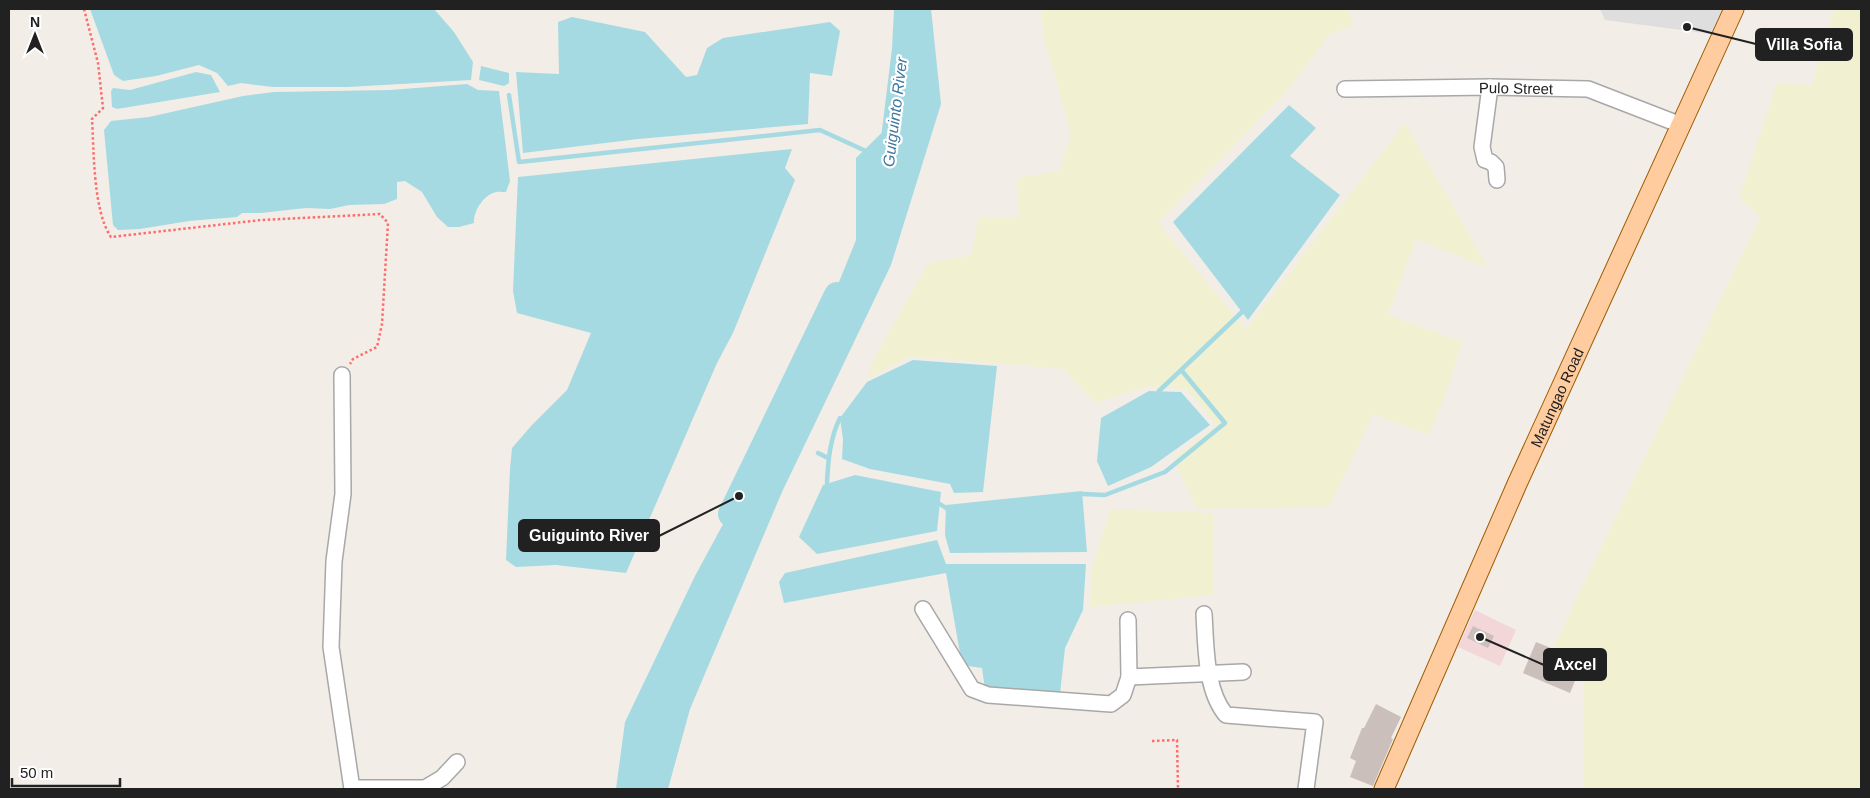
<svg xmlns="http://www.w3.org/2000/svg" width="1870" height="798" font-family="Arial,sans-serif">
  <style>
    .residential { fill: #dfdede }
    .commercial { fill: #f3d6d8 }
    .farmland { fill: #f1f1d2 }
    .water { fill: #a6dae2 }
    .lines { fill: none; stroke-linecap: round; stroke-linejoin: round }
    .stream { stroke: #a6dae2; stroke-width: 4.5 }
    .river { stroke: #a6dae2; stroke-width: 26 }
    .building { fill: #cabfba }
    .minor-casing { stroke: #a8a8a8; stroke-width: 18 }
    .major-casing { stroke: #9e5b00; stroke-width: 21 }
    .path { stroke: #ff6c6b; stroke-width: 2.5; stroke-dasharray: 2.5 2.5; stroke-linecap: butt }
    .minor { stroke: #fff; stroke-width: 15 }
    .major { stroke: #ffcc9f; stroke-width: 19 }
    .labels { text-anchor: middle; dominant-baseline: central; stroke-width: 4.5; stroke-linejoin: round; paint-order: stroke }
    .street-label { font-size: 15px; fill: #212121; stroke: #fff }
    .water-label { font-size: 16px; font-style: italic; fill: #3e789f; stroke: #fff }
    .leader { fill: none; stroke: #212121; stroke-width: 2 }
    .callout-dot { fill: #212121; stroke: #fff; stroke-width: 2 }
    .callout { fill: #212121; stroke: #212121; stroke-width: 2 }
    .callout-label { font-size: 16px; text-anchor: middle; font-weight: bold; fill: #fff }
  </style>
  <rect width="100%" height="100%" fill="#f2ede7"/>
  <path class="residential" d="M 1600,9 L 1725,9 L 1712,34 L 1605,20 Z"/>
  <path class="commercial" d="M 1475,610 L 1516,630 L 1500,666 L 1458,647 Z"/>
  <path class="farmland" d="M 1041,9 L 1349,9 L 1353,25 L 1329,35 L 1286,92 L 1158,223 L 1246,329 L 1405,123 L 1488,268 L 1416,239 L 1388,315 L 1462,342 L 1446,393 L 1429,435 L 1373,414 L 1330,506 L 1197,509 L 1173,458 L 1217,425 L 1187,389 L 1148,386 L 1095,403 L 1063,369 L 911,356 L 868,378 L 873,361 L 928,263 L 972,255 L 978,218 L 1019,217 L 1017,178 L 1060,171 L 1071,134 L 1044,38 Z
    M 1834,9 L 1861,9 L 1861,789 L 1583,789 L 1584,661 L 1553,648 L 1760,217 L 1739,198 L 1777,83 L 1812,86 Z
    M 1110,509 L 1213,513 L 1213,595 L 1089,607 L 1092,570 Z"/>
  <path class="water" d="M 90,9 L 434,9 L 454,32 L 473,62 L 471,80 L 348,87 L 273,87 L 241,83 L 228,86 L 217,73 L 199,65 L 156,76 L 123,81 L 114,75 Z
    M 895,9 L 931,9 L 941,104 L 891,265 L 782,492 L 690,709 L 668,789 L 616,789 L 625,722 L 695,576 L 794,393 L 856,240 L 856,158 L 903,112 Z
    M 572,17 L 645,32 L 686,77 L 697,75 L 707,48 L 723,38 L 830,22 L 840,31 L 832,76 L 810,73 L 808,124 L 638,139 L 523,153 L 516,72 L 559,74 L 558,22 Z
    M 481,66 L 509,73 L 509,83 L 504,86 L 479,80 Z
    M 196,72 L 211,75 L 220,92 L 117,109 L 112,107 L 111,91 L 113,88 L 130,90 Z
    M 467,84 L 478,90 L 499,91 L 510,181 L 506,192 C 502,192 497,191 493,193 C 482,197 473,213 474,223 L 459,227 L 448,227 L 437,217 L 422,192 L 405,181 L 397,182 L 397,199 L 384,204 L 349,205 L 330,209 L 306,208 L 261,213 L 242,213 L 237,217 L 189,221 L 140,229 L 118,230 L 113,225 L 104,130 L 111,121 L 149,117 L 243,96 L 274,92 L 390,90 Z
    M 1289,105 L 1316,128 L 1290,156 L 1340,195 L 1248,320 L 1173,222 Z
    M 792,149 L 785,168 L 795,180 L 733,333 L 717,363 L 626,573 L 556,565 L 516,567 L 506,560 L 510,469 L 512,448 L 532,425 L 567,390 L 591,333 L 517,313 L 513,291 L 518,177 Z
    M 913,360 L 997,366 L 983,492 L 954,493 L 950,484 L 870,469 L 842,459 L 843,439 L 840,418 L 867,382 Z
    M 1149,391 L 1181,392 L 1210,425 L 1151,467 L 1108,486 L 1097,461 L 1101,418 Z
    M 855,475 L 941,492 L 937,531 L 817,554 L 799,537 L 823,485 Z
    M 1082,491 L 1087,552 L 950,553 L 945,535 L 946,505 Z
    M 937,540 L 946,564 L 1086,564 L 1083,610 L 1065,648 L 1060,694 L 985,689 L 982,668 L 962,665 L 946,573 L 784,603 L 779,582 L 785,573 Z"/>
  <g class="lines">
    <path class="stream" d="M 509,95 L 519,162 L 820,130 L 868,152
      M 1159,391 L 1242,312
      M 818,453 L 828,458
      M 827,483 C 828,461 830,438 840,418
      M 1083,494 L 1105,495 L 1165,472 L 1225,423 L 1182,371
      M 940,504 L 946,508"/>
    <path class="river" d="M 892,155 L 905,49 L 907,9
      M 731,514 L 837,295"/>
  </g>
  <path class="building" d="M 1473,626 L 1494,636 L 1488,648 L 1467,638 Z
    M 1536,642 L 1583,661 L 1570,693 L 1523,673 Z
    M 1376,704 L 1401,717 L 1391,738 L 1393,739 L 1373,786 L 1350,777 L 1356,761 L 1350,758 L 1362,728 L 1364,728 Z"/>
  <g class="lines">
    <g class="minor-casing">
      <g id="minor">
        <path d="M 1490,87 L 1482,147 L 1485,160 L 1491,162 L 1496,167 L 1497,180"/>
        <path id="s1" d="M 1345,89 L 1490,87 L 1588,89 L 1681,125"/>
        <path d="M 342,375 L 343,494 L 334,561 L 331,647 L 352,789"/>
        <path d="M 923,609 L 972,689 L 988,695 L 1111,704 L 1123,695 L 1129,677"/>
        <path d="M 1204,614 C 1206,645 1205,690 1226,715 L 1315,722 L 1306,789"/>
        <path d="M 1128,620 L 1129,677 L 1243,672"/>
        <path d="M 353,788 L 425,788 L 442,778 L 457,762"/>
      </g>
    </g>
    <g class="major-casing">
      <g id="major">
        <path id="s2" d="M 1384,789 L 1517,484 L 1734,9"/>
      </g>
    </g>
    <path class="path" d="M 84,9 L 98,63 L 103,108 L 92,119 C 94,151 93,211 111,237 L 261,220 L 380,214 L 388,223 L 382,324 L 377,347 L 353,359 L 350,364
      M 1152,741 L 1177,740 L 1178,789"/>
    <use href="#minor" class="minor"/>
    <use href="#major" class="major"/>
  </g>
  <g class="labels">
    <g class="street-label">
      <text stroke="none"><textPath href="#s1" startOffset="171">Pulo Street</textPath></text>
      <text stroke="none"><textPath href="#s2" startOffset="428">Matungao Road</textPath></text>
    </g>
    <g class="water-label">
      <text transform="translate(895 112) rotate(-83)">Guiguinto River</text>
    </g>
  </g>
  <path class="leader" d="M1687 27L1756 44M739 496L659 536M1480 637L1544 665"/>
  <g class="callout-dot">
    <circle cx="1687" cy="27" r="5"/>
    <circle cx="739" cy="496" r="5"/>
    <circle cx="1480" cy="637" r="5"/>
  </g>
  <g class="callout">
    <rect x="1756" y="29" width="96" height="31" rx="5"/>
    <rect x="519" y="520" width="140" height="31" rx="5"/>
    <rect x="1544" y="649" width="62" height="31" rx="5"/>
  </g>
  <g class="callout-label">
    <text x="1804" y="50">Villa Sofia</text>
    <text x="589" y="541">Guiguinto River</text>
    <text x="1575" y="670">Axcel</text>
  </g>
  <rect width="1870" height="798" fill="none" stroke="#212121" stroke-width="20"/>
  <g transform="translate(35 35)" stroke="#ffffff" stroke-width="4" paint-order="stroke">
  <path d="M0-4L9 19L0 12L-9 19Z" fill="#212121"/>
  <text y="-8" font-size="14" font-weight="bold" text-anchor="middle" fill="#212121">N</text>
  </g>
  <path d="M12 778v8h108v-8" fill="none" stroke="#212121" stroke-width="2.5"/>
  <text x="20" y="778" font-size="15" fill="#212121" stroke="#ffffff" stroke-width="4" paint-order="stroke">50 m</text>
</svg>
